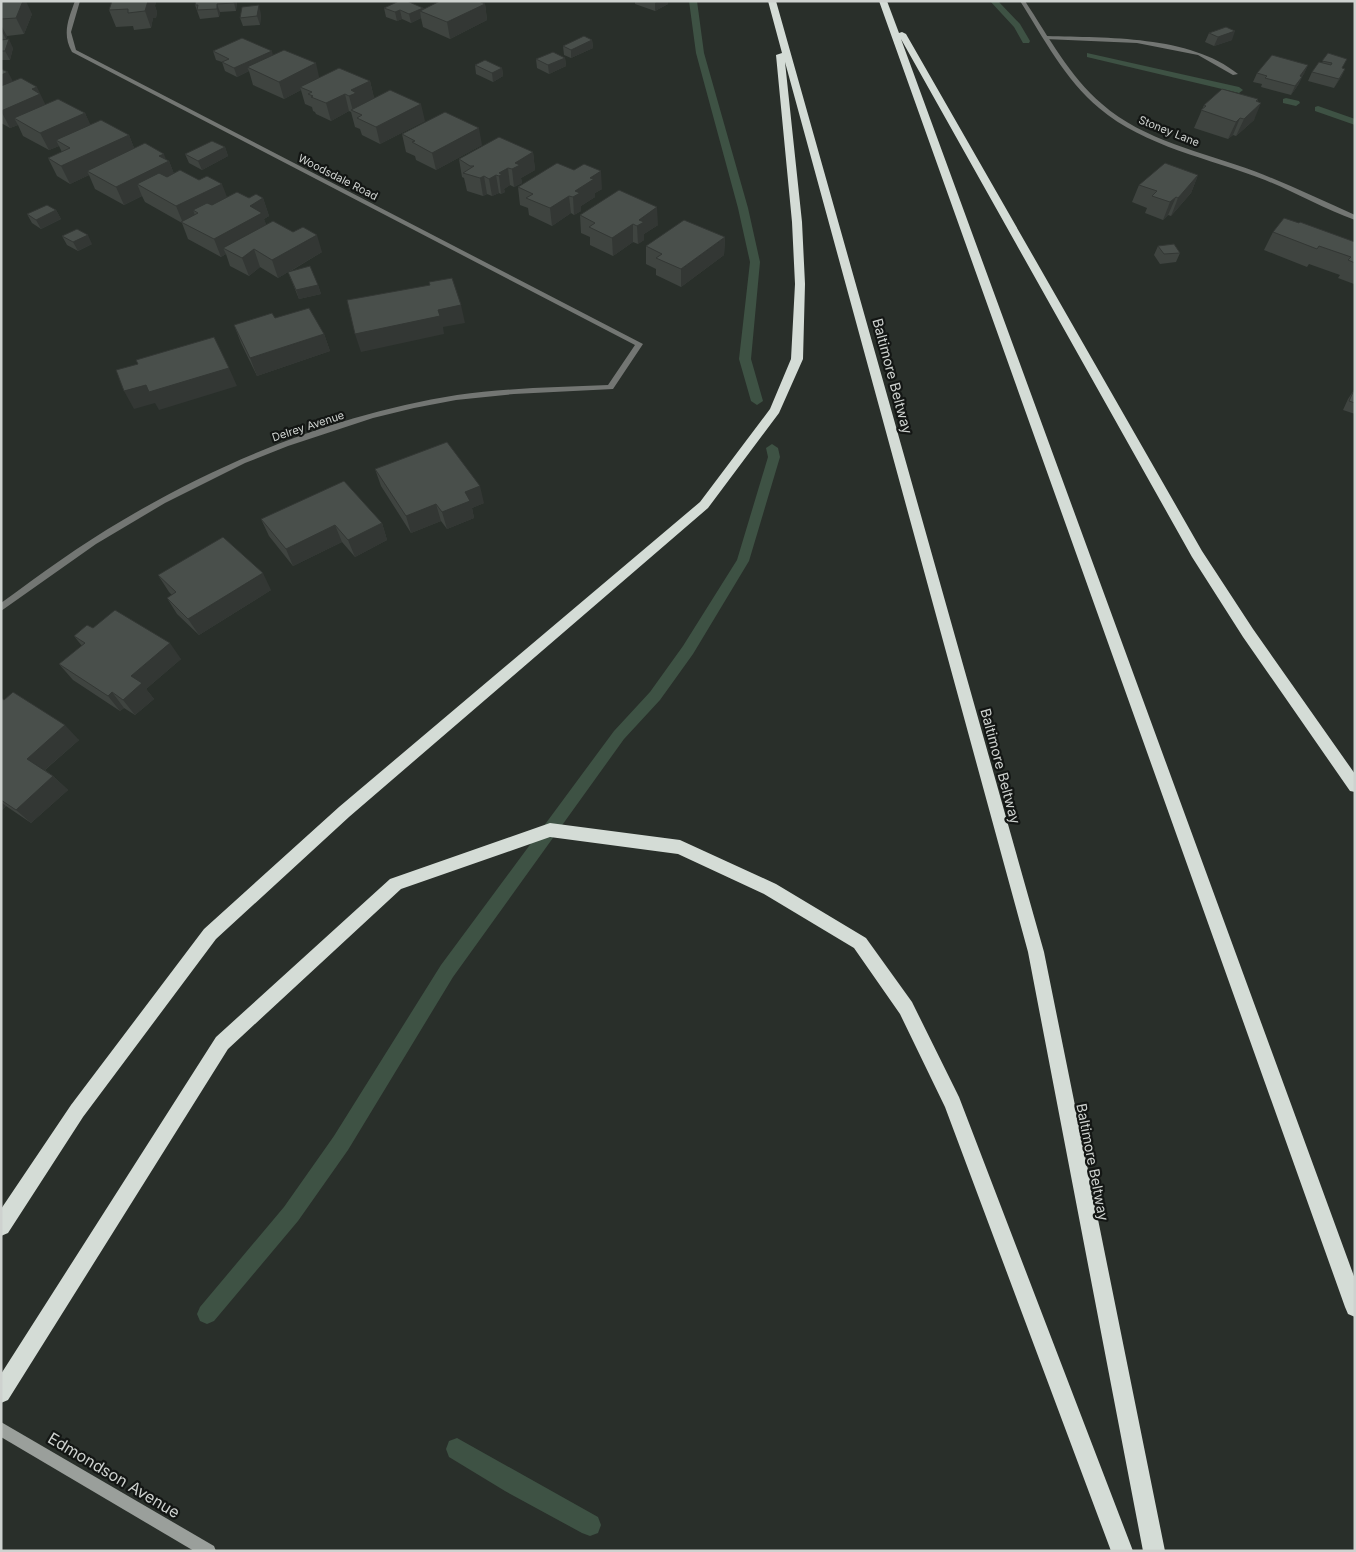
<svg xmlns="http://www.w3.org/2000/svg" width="1356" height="1552" font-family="Inter,sans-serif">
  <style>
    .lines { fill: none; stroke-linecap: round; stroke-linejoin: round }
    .stream { fill: #3e5244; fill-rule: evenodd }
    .service { fill: #737673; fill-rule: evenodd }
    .minor { fill: #737673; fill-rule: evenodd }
    .secondary { fill: #9a9f9b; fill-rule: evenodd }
    .motorway { fill: #d4dcd6; fill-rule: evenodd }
    .wall { fill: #3f4440 }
    .shaded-wall { fill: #333734 }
    .building { fill: #494f4b; stroke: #333734 }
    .labels { text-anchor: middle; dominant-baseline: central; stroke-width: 4.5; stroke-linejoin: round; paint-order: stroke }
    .far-street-label { font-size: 11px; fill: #ced2cf; stroke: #131614 }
    .street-label { font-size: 14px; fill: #ced2cf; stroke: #131614 }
    .near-street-label { font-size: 16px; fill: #ced2cf; stroke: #131614 }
  </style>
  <rect width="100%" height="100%" fill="#292f2a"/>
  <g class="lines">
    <path class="stream" d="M 689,1 L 697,1 L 704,53 L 748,208 L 760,262 L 751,359 L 763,401 L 757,405 L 751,401 L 739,359 L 750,262 L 738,208 L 696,53 Z
      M 990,1 L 998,1 L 1020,24 L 1030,41 L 1029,43 L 1023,43 L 1014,27 Z
      M 1087,53 L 1239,87 L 1243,90 L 1239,93 L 1087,57 Z
      M 1286,98 L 1299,101 L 1300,103 L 1296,106 L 1283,103 L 1283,99 Z
      M 1318,106 L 1355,119 L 1355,125 L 1315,111 L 1315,107 Z
      M 772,444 L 778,448 L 780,457 L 749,561 L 693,654 L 660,700 L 624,739 L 453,977 L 348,1150 L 298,1221 L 214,1321 L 207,1324 L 200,1321 L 197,1314 L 200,1307 L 284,1207 L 334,1136 L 441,965 L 614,731 L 650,692 L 683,646 L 737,560 L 768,457 L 766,448 Z
      M 457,1438 L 598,1517 L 601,1525 L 598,1533 L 590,1536 L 582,1533 L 505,1491 L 449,1457 L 446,1449 L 449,1441 Z"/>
    <path class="service" d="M 1047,36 C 1106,38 1190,35 1238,74 L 1233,75 L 1198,55 L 1137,43 L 1045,39 L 1045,37 Z"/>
    <path class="minor" d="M 75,1 L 80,1 L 71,32 L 76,50 L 643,344 L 613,389 L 514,394 L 456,400 L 414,408 L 373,418 L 288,446 L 245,463 L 165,503 L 96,544 L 1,611 L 1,603 C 41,574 80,545 123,520 C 225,459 339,414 457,395 C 507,388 557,387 608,385 L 635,345 L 72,52 C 62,34 68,20 75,1 Z
      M 1020,1 L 1025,1 C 1048,36 1070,77 1102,104 C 1144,141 1203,152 1254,171 C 1288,184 1321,200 1355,215 L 1355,220 C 1324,209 1295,192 1265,180 C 1209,158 1145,147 1099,108 C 1065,80 1043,37 1020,1 Z"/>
    <path class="secondary" d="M 1,1422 L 214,1546 L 216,1551 L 194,1551 L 1,1437 Z"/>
    <path class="motorway" d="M 768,1 L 776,1 L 1044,952 L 1165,1551 L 1143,1551 L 1028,952 L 785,62 L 802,222 L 805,284 L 803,359 L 779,413 L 708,508 L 349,817 L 216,939 L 83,1117 L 8,1233 L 1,1236 L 1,1209 L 71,1105 L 204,929 L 339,807 L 700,502 L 770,409 L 791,359 L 795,284 L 792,222 L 776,55 L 782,53 Z
      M 879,1 L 887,1 L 899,33 L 902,32 L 906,34 L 1202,551 L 1253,629 L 1355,774 L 1355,792 L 1350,791 L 1243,637 L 1192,557 L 901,39 L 1355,1279 L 1355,1317 L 1348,1314 L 1345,1307 Z
      M 550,823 L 680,840 L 776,884 L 866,938 L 912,1002 L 959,1097 L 1133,1551 L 1111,1551 L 945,1107 L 900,1014 L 854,948 L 764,894 L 678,854 L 550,837 L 401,889 L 228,1049 L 8,1400 L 1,1403 L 1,1374 L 216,1037 L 390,879 Z"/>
  </g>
  <path class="wall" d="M 1,1 L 32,14 L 24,34 L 7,36 L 6,39 L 1,39 Z
    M 112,1 L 156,1 L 155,6 L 157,12 L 156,18 L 153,18 L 151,28 L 134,30 L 133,26 L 116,27 L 109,10 Z
    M 237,1 L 236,11 L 220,12 L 219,17 L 200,19 L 195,5 Z
    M 635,1 L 668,1 L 668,4 L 655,11 L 635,4 Z
    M 485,4 L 487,20 L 450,39 L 423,27 L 421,18 L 411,23 L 402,19 L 397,21 L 386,17 L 384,8 L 423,8 L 424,9 Z
    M 261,14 L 260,25 L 243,26 L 240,18 Z
    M 1209,33 L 1232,40 L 1214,46 L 1205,42 Z
    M 1,40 L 13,48 L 10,60 L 1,60 Z
    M 592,40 L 593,48 L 571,58 L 564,55 L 563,46 Z
    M 213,51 L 273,56 L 319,77 L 370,81 L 374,98 L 425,121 L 380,144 L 362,135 L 360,129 L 355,127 L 351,112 L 349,111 L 331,121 L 316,114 L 315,112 L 313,111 L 312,107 L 305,104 L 301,90 L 284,99 L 253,85 L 249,71 L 237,77 L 225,71 L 222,62 L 216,60 Z
    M 1328,53 L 1343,68 L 1345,69 L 1341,77 L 1334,88 L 1308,81 L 1312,72 L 1322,63 Z
    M 565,58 L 566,66 L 549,74 L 537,68 L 536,59 Z
    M 475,65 L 502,68 L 503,76 L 493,82 L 476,74 Z
    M 1308,65 L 1298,85 L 1291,95 L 1261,87 L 1262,84 L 1253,82 L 1257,73 Z
    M 1,69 L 13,82 L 46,105 L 85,113 L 90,125 L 129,135 L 134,148 L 169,161 L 174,174 L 227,197 L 263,198 L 269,216 L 264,219 L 266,225 L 322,252 L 289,272 L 318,285 L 321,294 L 299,299 L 288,272 L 278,278 L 260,267 L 249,276 L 230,266 L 226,254 L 221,257 L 188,239 L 182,223 L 145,202 L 142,196 L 124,205 L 95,189 L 89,175 L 70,184 L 57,176 L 48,158 L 62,152 L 59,146 L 49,150 L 23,136 L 18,125 L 10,128 L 1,123 Z
    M 1258,99 L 1254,120 L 1236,136 L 1233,135 L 1228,139 L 1194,128 L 1204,105 Z
    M 402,134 L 482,145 L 436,170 L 416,160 L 415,156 L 406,152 Z
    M 225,147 L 228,156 L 202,170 L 189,163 L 185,154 Z
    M 533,152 L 535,170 L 521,178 L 522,183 L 514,187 L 510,185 L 504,189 L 505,192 L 501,194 L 499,193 L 492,196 L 487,194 L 483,196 L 467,191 L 464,178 L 462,177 L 459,159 Z
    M 1198,175 L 1191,193 L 1171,216 L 1168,215 L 1163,220 L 1145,213 L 1147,208 L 1132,202 L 1139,185 Z
    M 518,187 L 602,189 L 595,193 L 595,197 L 581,206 L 581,211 L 574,215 L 571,213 L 552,226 L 529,215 L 528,208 L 520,205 Z
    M 56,210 L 61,219 L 41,229 L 32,223 L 27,214 Z
    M 580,215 L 658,225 L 644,234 L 644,240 L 638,244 L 633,242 L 613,256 L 590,245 L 590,237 L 581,233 Z
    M 1273,232 L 1355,242 L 1355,283 L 1354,284 L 1338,278 L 1340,275 L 1309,264 L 1307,267 L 1264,250 Z
    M 62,236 L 92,244 L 78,251 L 67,245 Z
    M 725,237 L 724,255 L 681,287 L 656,275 L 656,269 L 646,264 L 646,246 Z
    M 1158,246 L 1180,253 L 1176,262 L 1160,264 L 1154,255 Z
    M 234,325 L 324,334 L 330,351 L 257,376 L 241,343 Z
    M 1354,390 L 1355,390 L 1355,414 L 1343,410 L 1348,399 Z
    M 375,469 L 484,503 L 472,508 L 474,518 L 447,529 L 441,521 L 411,533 L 381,486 Z
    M 261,519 L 382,523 L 387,540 L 355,557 L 342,542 L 293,566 L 269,536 Z
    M 158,575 L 271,590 L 199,635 L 177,614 L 167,598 L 172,595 L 169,592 Z
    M 93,628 L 181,659 L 146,689 L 154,699 L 135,715 L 124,708 L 120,711 L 73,680 L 59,664 L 82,646 L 74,636 Z
    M 1,698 L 79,740 L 45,770 L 53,776 L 68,790 L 31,823 L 6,806 L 1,811 Z"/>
  <path class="shaded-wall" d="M 23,1 L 26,1 L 32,14 L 24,34 L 16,18 Z
    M 147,1 L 156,1 L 155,6 L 157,12 L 156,18 L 153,18 L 151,28 L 145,11 Z
    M 234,1 L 237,1 L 236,11 L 234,3 Z
    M 658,1 L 668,1 L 668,4 L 655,11 L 655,3 Z
    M 217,4 L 220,12 L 219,17 L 217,9 Z
    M 485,4 L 487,20 L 450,39 L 447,22 Z
    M 259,5 L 261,14 L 260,25 L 257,16 Z
    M 423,8 L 424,13 L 420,11 L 421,18 L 411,23 L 409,14 Z
    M 400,10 L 402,19 L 397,21 L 395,12 Z
    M 1,25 L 7,36 L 6,39 L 1,30 Z
    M 1235,31 L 1232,40 L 1214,46 L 1218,37 Z
    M 9,39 L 13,48 L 10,60 L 5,51 Z
    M 592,40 L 593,48 L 571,58 L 571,50 Z
    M 272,51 L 274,60 L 247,67 L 249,71 L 237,77 L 234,68 Z
    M 565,58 L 566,66 L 549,74 L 548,65 Z
    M 316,63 L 320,81 L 300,87 L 301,90 L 284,99 L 279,82 Z
    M 1308,65 L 1304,74 L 1295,85 L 1300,76 Z
    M 502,68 L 503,76 L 493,82 L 492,73 Z
    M 1345,69 L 1341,77 L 1334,88 L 1339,79 Z
    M 8,72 L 17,89 L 1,96 L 1,75 Z
    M 1302,77 L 1298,85 L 1291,95 L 1295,86 Z
    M 370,81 L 374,98 L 353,111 L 349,96 L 351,90 Z
    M 37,87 L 49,112 L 14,118 L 18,125 L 10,128 L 1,111 L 32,89 Z
    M 345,94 L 349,111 L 331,121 L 326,103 Z
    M 1258,99 L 1254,110 L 1261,103 L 1254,120 L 1236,136 L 1244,119 Z
    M 421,104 L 425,121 L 380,144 L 376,127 Z
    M 85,113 L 93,130 L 56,140 L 59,146 L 49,150 L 40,133 Z
    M 1240,118 L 1233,135 L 1228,139 L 1236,122 Z
    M 479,128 L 482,145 L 436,170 L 432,153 Z
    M 129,135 L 136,153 L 87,171 L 89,175 L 70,184 L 61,166 Z
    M 225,147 L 228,156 L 202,170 L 198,161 Z
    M 533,152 L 535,170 L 521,178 L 522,183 L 514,187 L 512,169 L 515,163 Z
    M 164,154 L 167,162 L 169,161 L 176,179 L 137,184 L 142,196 L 124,205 L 116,187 L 159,156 Z
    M 508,168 L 510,185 L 504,189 L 505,192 L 501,194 L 499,176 L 499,173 Z
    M 601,171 L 602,189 L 595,193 L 595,197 L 581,206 L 581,211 L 574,215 L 573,197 L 575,191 L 590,178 Z
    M 496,175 L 499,193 L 492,196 L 489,179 Z
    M 1198,175 L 1191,193 L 1171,216 L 1178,198 Z
    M 484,176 L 487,194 L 483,196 L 480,178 Z
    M 222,184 L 229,202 L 193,210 L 196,218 L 183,223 L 176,206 Z
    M 569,196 L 571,213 L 552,226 L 550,208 Z
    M 1176,197 L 1168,215 L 1163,220 L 1170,202 Z
    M 263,198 L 269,216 L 264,219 L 269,231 L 223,248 L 226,254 L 221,257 L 214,239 L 250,206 Z
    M 657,207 L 658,225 L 644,234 L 644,240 L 638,244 L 637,226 L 639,220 Z
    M 56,210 L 61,219 L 41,229 L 36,220 Z
    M 633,224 L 633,242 L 613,256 L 612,238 Z
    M 88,235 L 92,244 L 78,251 L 73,242 Z
    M 317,235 L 322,252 L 278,278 L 272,260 Z
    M 725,237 L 724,255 L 681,287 L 681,269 Z
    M 254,249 L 260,267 L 249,276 L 242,258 Z
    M 318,285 L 321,294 L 299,299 L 296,290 Z
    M 461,305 L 465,323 L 443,327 L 444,334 L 361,352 L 355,334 L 438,310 Z
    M 324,334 L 330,351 L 257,376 L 250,358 Z
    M 229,368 L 237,386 L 159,410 L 155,403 L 134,409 L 124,391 L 146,385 Z
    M 480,486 L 484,503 L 472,508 L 474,518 L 447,529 L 442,512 L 465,492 Z
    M 436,504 L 441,521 L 411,533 L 406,516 Z
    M 382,523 L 387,540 L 355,557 L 348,540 Z
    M 335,525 L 342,542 L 293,566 L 286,549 Z
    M 263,573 L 271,590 L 199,635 L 188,619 Z
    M 170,643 L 181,659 L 146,689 L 154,699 L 135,715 L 123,700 L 131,676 Z
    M 112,692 L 124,708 L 120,711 L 108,696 Z
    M 65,725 L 79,740 L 41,773 L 27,759 Z
    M 53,776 L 68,790 L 31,823 L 16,810 Z
    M 1,802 L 6,806 L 1,811 Z"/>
  <path class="building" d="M 1,1 L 23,1 L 16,18 L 1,19 Z
    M 112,1 L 148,1 L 145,11 L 128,13 L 128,9 L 109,10 Z
    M 196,1 L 234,1 L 234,3 L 217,4 L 217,9 L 197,10 L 198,5 L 195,5 Z
    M 399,1 L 407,1 L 423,8 L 409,14 L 400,10 L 395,12 L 384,8 Z
    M 440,1 L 479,1 L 485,4 L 447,22 L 420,11 Z
    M 259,5 L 257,16 L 240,18 L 242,7 Z
    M 1226,27 L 1235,31 L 1218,37 L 1209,33 Z
    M 584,36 L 592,40 L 571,50 L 563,46 Z
    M 242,38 L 272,51 L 234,68 L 222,62 L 229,59 L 213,51 Z
    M 9,39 L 5,51 L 1,51 L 1,40 Z
    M 284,50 L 316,63 L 279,82 L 247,67 Z
    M 553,52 L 565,58 L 548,65 L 536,59 Z
    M 1328,53 L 1347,59 L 1342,68 L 1345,69 L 1339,79 L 1312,72 L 1319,62 L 1331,65 L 1332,63 L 1322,61 Z
    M 1272,55 L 1308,65 L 1300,76 L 1302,77 L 1295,86 L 1265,78 L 1267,76 L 1257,73 Z
    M 485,60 L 502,68 L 492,73 L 475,65 Z
    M 339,68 L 370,81 L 351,90 L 356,93 L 349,96 L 345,94 L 326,103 L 311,97 L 313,96 L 308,94 L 312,92 L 300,87 Z
    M 1,69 L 8,72 L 1,75 Z
    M 21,78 L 37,87 L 32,89 L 40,94 L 1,111 L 1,86 Z
    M 1222,89 L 1258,99 L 1256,101 L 1261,103 L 1244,119 L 1240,118 L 1236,122 L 1201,110 L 1206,106 L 1204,105 Z
    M 390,90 L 421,104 L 376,127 L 357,118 L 362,115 L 351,110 Z
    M 58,99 L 85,113 L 40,133 L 14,118 Z
    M 445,112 L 479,128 L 432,153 L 412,142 L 415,141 L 402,134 Z
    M 101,120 L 129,135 L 61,166 L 48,158 L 70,148 L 56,140 Z
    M 499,137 L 533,152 L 515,163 L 520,165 L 512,169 L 508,168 L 499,173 L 502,174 L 499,176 L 496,175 L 489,179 L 484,176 L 480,178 L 463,173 L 474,166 L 470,166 L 459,159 Z
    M 212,141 L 225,147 L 198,161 L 185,154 Z
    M 145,143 L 164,154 L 159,156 L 169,161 L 116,187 L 87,171 Z
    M 557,163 L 574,170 L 584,164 L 601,171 L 590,178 L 594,179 L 575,191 L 580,193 L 573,197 L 569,196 L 550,208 L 526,198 L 533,194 L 518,187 Z
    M 1165,163 L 1198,175 L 1178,198 L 1176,197 L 1170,202 L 1152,196 L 1157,191 L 1139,185 Z
    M 180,170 L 199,180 L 207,176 L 222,184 L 176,206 L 137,184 L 159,173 L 167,177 Z
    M 619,190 L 657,207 L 639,220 L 644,222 L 637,226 L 633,224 L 612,238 L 589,227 L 595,223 L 580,215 Z
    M 237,192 L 249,198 L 256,194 L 263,198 L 250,206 L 262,213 L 214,239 L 181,222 L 198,213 L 193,210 L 207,203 L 212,205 Z
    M 47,205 L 56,210 L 36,220 L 27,214 Z
    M 1284,218 L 1299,223 L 1300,222 L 1355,242 L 1355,263 L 1348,260 L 1351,257 L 1319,246 L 1317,249 L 1273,232 Z
    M 684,220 L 725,237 L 681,269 L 656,258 L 662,254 L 646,246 Z
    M 273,221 L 293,232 L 303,227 L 317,235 L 272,260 L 254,249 L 242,258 L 223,248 Z
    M 77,229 L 88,235 L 73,242 L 62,236 Z
    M 1174,244 L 1180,253 L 1164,254 L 1158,246 Z
    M 310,266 L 318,285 L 296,290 L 288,272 Z
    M 452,278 L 461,305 L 438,310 L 440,316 L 355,334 L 347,300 L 430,285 L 429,282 Z
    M 309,308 L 324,334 L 250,358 L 234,325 L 272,313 L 275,318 Z
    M 214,337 L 229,368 L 149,392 L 146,385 L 124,391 L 116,370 L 138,364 L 136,360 Z
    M 1354,390 L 1355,390 L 1355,403 L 1349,401 Z
    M 447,442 L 480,486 L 465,492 L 470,501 L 442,512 L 436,504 L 406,516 L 375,469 Z
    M 344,481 L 382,523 L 348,540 L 335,525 L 286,549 L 261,519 Z
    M 223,537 L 263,573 L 188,619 L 167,598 L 176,592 L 158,575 Z
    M 115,610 L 170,643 L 131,676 L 142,683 L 123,700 L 112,692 L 108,696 L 59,664 L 85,643 L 74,636 L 87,625 L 93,628 Z
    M 13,692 L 65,725 L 27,759 L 53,776 L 16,810 L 1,800 L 1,698 L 4,700 Z"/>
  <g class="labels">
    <g class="far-street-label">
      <text transform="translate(1169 131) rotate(22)">Stoney Lane</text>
      <text transform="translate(338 177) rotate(27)">Woodsdale Road</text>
      <text transform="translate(308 426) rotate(-18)">Delrey Avenue</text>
    </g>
    <g class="street-label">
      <text transform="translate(893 376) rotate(75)">Baltimore Beltway</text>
      <text transform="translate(1001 766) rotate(75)">Baltimore Beltway</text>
      <text transform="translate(1093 1162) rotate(79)">Baltimore Beltway</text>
    </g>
    <g class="near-street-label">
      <text transform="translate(114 1475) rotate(31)">Edmondson Avenue</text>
    </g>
  </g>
  <rect width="1356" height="1552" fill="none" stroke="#ced2cf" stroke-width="5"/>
</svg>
